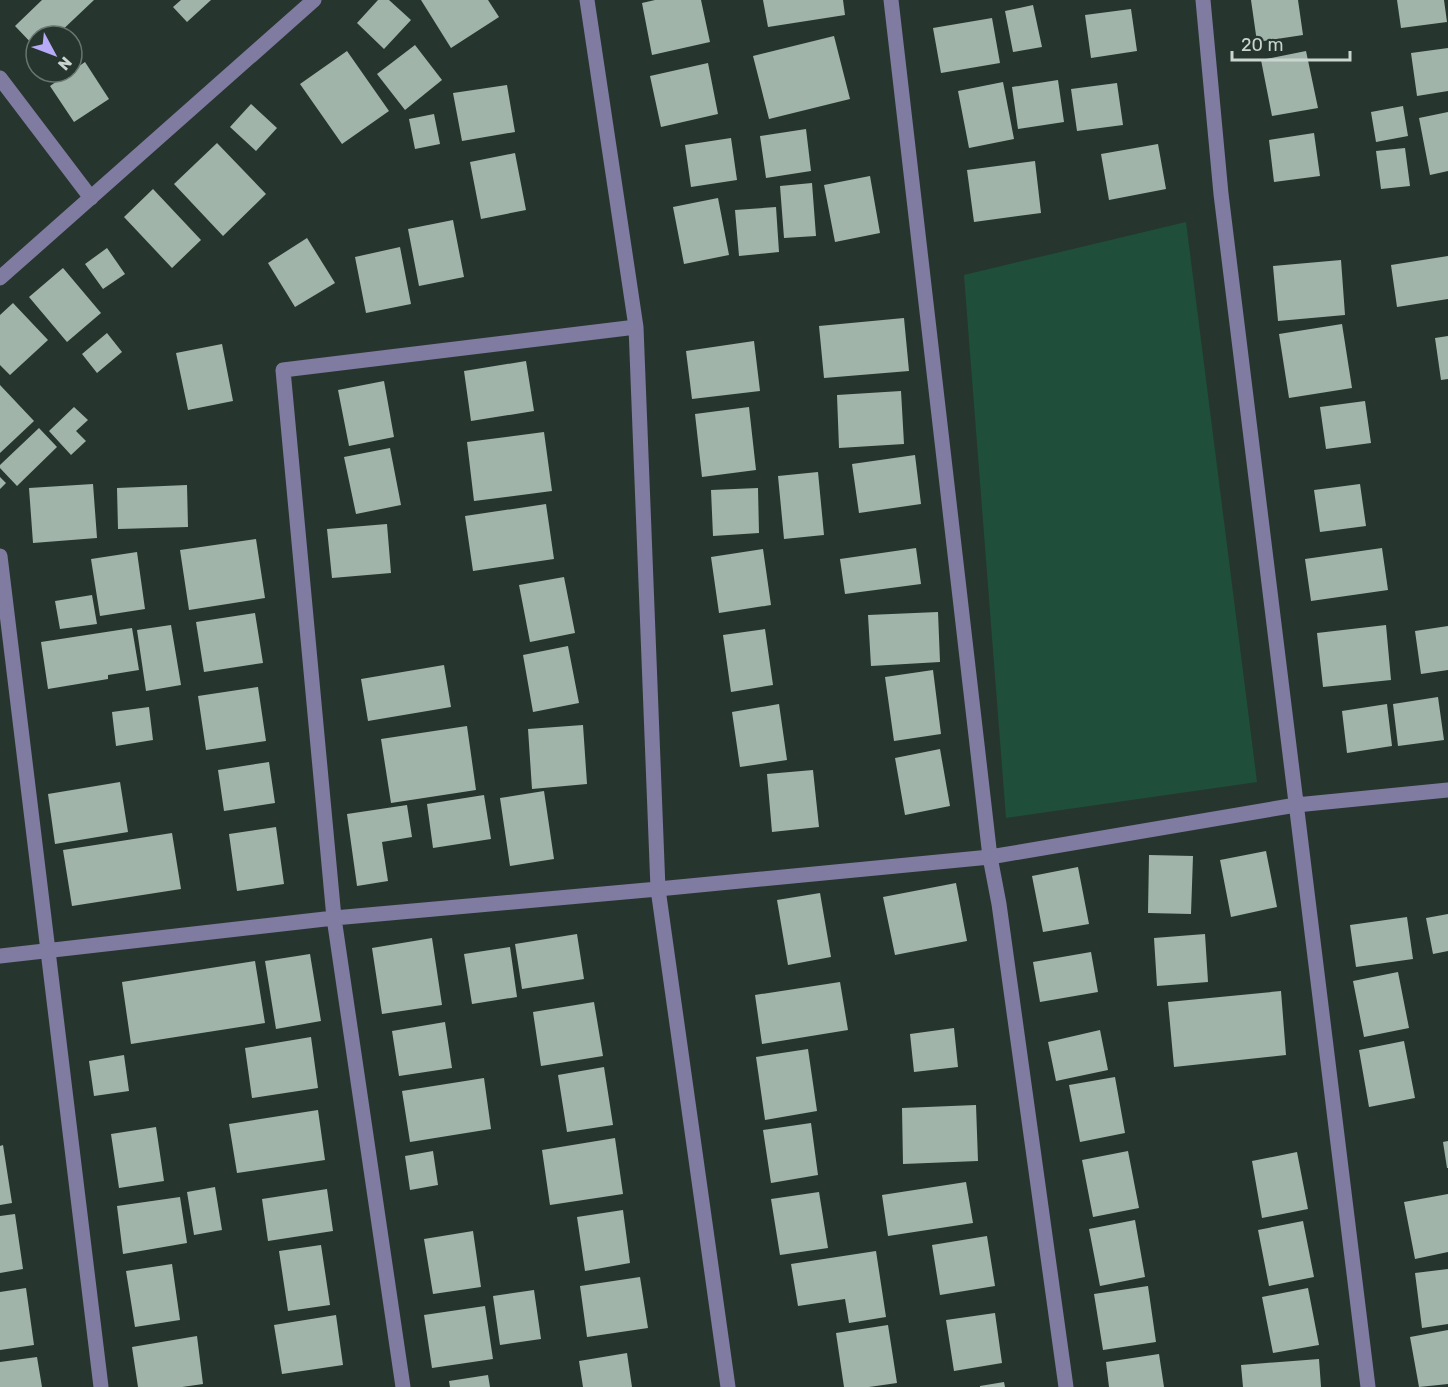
<svg xmlns="http://www.w3.org/2000/svg" width="1448" height="1387" font-family="Rubik,sans-serif">
  <style>
    .green { fill: #1f4f3b }
    .building { fill: #a0b4aa }
    .lines { fill: none; stroke-linecap: round; stroke-linejoin: round }
    .minor { stroke: #807ba0; stroke-width: 15 }
  </style>
  <rect width="100%" height="100%" fill="#26362e"/>
  <path class="green" d="M 1186,222 L 1257,782 L 1006,818 L 964,275 Z"/>
  <path class="building" d="M 42,0 L 94,0 L 56,36 L 36,36 L 36,48 L 15,26 Z
    M 181,0 L 211,0 L 187,22 L 173,7 Z
    M 378,0 L 389,0 L 411,20 L 384,49 L 357,23 Z
    M 421,0 L 488,0 L 499,17 L 451,48 Z
    M 655,0 L 701,0 L 710,42 L 652,55 L 642,3 Z
    M 763,0 L 843,0 L 845,15 L 768,27 Z
    M 1251,0 L 1298,0 L 1303,35 L 1257,42 Z
    M 1397,0 L 1444,0 L 1447,22 L 1401,28 Z
    M 1033,5 L 1042,47 L 1013,52 L 1005,11 Z
    M 1131,9 L 1137,51 L 1091,58 L 1085,15 Z
    M 992,18 L 1000,63 L 941,73 L 933,28 Z
    M 834,36 L 850,99 L 769,119 L 753,56 Z
    M 415,45 L 442,80 L 405,110 L 377,74 Z
    M 1448,48 L 1448,91 L 1417,96 L 1411,53 Z
    M 347,51 L 389,111 L 342,144 L 300,84 Z
    M 1306,51 L 1318,108 L 1272,116 L 1261,60 Z
    M 85,62 L 109,99 L 74,122 L 50,86 Z
    M 708,63 L 718,114 L 661,127 L 650,76 Z
    M 1058,80 L 1064,122 L 1018,129 L 1012,87 Z
    M 1003,82 L 1014,139 L 969,148 L 958,91 Z
    M 1117,83 L 1123,125 L 1077,131 L 1071,89 Z
    M 507,85 L 515,132 L 462,141 L 453,93 Z
    M 251,104 L 277,128 L 256,151 L 230,127 Z
    M 1403,106 L 1408,136 L 1376,142 L 1371,112 Z
    M 1448,112 L 1448,171 L 1430,175 L 1419,118 Z
    M 434,114 L 440,144 L 415,149 L 409,119 Z
    M 806,129 L 811,171 L 766,178 L 760,136 Z
    M 1314,133 L 1320,176 L 1274,182 L 1269,140 Z
    M 731,138 L 737,180 L 691,187 L 685,145 Z
    M 217,143 L 266,194 L 223,236 L 174,184 Z
    M 1158,144 L 1166,189 L 1109,200 L 1101,154 Z
    M 1405,148 L 1410,186 L 1381,189 L 1376,151 Z
    M 515,153 L 526,210 L 481,219 L 470,162 Z
    M 1035,161 L 1041,213 L 974,222 L 967,170 Z
    M 870,176 L 880,233 L 835,242 L 824,185 Z
    M 812,183 L 816,236 L 784,238 L 780,186 Z
    M 153,189 L 201,240 L 172,268 L 124,217 Z
    M 718,198 L 729,255 L 684,264 L 673,207 Z
    M 776,207 L 779,252 L 739,256 L 735,210 Z
    M 453,220 L 464,277 L 419,286 L 408,229 Z
    M 307,238 L 335,283 L 295,307 L 268,263 Z
    M 400,247 L 411,304 L 366,313 L 355,257 Z
    M 107,248 L 125,274 L 103,289 L 85,264 Z
    M 1448,256 L 1448,299 L 1397,307 L 1391,265 Z
    M 1341,260 L 1345,315 L 1278,321 L 1273,266 Z
    M 63,268 L 101,313 L 67,342 L 29,297 Z
    M 13,303 L 48,340 L 10,375 L 0,365 L 0,315 Z
    M 904,318 L 909,371 L 824,378 L 819,326 Z
    M 1342,324 L 1352,388 L 1289,398 L 1279,334 Z
    M 107,333 L 122,352 L 97,373 L 82,354 Z
    M 1448,336 L 1448,379 L 1441,380 L 1435,338 Z
    M 754,341 L 760,391 L 692,399 L 686,351 Z
    M 222,344 L 233,401 L 188,410 L 176,353 Z
    M 526,361 L 534,411 L 471,421 L 464,371 Z
    M 384,381 L 394,437 L 349,446 L 338,390 Z
    M 0,385 L 34,421 L 0,453 Z
    M 901,391 L 904,444 L 839,448 L 837,395 Z
    M 1365,401 L 1371,443 L 1326,449 L 1320,407 Z
    M 74,407 L 88,420 L 76,431 L 86,441 L 71,455 L 49,431 Z
    M 749,407 L 756,470 L 702,477 L 695,414 Z
    M 39,428 L 57,447 L 17,486 L 0,468 L 0,465 Z
    M 544,432 L 552,491 L 474,501 L 467,442 Z
    M 390,448 L 401,505 L 356,514 L 344,457 Z
    M 915,455 L 921,504 L 859,513 L 852,464 Z
    M 818,472 L 824,535 L 784,539 L 778,476 Z
    M 0,477 L 6,483 L 0,489 Z
    M 93,484 L 97,538 L 33,543 L 29,488 Z
    M 1360,484 L 1366,526 L 1320,532 L 1314,490 Z
    M 187,485 L 188,527 L 118,529 L 117,488 Z
    M 758,488 L 759,533 L 713,536 L 711,490 Z
    M 546,504 L 554,559 L 473,571 L 465,516 Z
    M 387,524 L 391,573 L 332,578 L 327,529 Z
    M 256,539 L 265,598 L 189,610 L 180,550 Z
    M 916,548 L 921,584 L 845,594 L 840,559 Z
    M 1382,548 L 1388,590 L 1311,601 L 1305,559 Z
    M 763,549 L 771,605 L 719,613 L 711,557 Z
    M 137,552 L 145,609 L 100,616 L 91,559 Z
    M 564,577 L 575,633 L 530,642 L 519,585 Z
    M 92,595 L 97,624 L 60,629 L 55,601 Z
    M 938,612 L 940,662 L 871,666 L 868,615 Z
    M 255,613 L 263,663 L 204,672 L 196,622 Z
    M 171,625 L 181,685 L 146,691 L 137,630 Z
    M 1386,625 L 1391,680 L 1323,687 L 1317,633 Z
    M 1448,626 L 1448,670 L 1421,674 L 1415,631 Z
    M 132,628 L 139,670 L 108,675 L 108,679 L 48,689 L 41,642 Z
    M 765,629 L 773,685 L 731,692 L 723,635 Z
    M 568,646 L 579,703 L 533,712 L 523,655 Z
    M 444,665 L 451,707 L 368,721 L 361,679 Z
    M 933,670 L 941,734 L 894,741 L 885,677 Z
    M 258,687 L 266,741 L 206,750 L 198,696 Z
    M 1438,697 L 1444,740 L 1398,746 L 1393,704 Z
    M 779,704 L 787,760 L 740,767 L 732,712 Z
    M 1387,704 L 1392,746 L 1347,753 L 1342,711 Z
    M 149,707 L 153,740 L 116,746 L 112,712 Z
    M 583,725 L 587,784 L 532,789 L 528,729 Z
    M 467,726 L 476,790 L 391,803 L 381,739 Z
    M 940,749 L 950,806 L 905,815 L 895,758 Z
    M 269,762 L 275,803 L 224,811 L 218,770 Z
    M 813,770 L 819,827 L 772,832 L 767,774 Z
    M 120,782 L 128,832 L 55,844 L 48,794 Z
    M 544,791 L 554,859 L 510,866 L 500,798 Z
    M 484,795 L 491,839 L 433,848 L 427,804 Z
    M 407,805 L 412,837 L 382,842 L 388,881 L 357,886 L 347,814 Z
    M 276,827 L 284,884 L 237,891 L 229,834 Z
    M 172,833 L 181,889 L 72,906 L 63,850 Z
    M 1266,851 L 1277,907 L 1231,917 L 1220,860 Z
    M 1149,855 L 1193,856 L 1191,914 L 1148,913 Z
    M 1078,867 L 1089,924 L 1043,932 L 1032,876 Z
    M 956,883 L 967,941 L 895,955 L 883,897 Z
    M 820,893 L 831,957 L 788,965 L 777,900 Z
    M 1448,914 L 1448,951 L 1433,954 L 1426,918 Z
    M 1407,917 L 1413,959 L 1356,967 L 1350,925 Z
    M 577,934 L 584,979 L 522,989 L 515,944 Z
    M 1205,934 L 1208,982 L 1157,986 L 1154,938 Z
    M 432,938 L 442,1005 L 382,1014 L 372,948 Z
    M 510,947 L 517,997 L 472,1004 L 464,954 Z
    M 1091,952 L 1098,992 L 1040,1002 L 1033,962 Z
    M 310,954 L 321,1021 L 276,1029 L 265,961 Z
    M 255,961 L 265,1023 L 131,1044 L 122,982 Z
    M 1398,972 L 1409,1028 L 1364,1037 L 1353,981 Z
    M 840,982 L 848,1030 L 762,1044 L 755,995 Z
    M 1281,991 L 1286,1055 L 1174,1067 L 1168,1002 Z
    M 594,1002 L 603,1056 L 541,1066 L 533,1012 Z
    M 445,1022 L 452,1068 L 399,1076 L 392,1031 Z
    M 954,1028 L 958,1067 L 914,1072 L 910,1034 Z
    M 1100,1030 L 1108,1070 L 1056,1081 L 1048,1042 Z
    M 311,1037 L 318,1088 L 252,1098 L 245,1048 Z
    M 1404,1041 L 1415,1098 L 1369,1107 L 1359,1050 Z
    M 808,1049 L 817,1111 L 765,1120 L 756,1057 Z
    M 124,1055 L 129,1091 L 94,1096 L 89,1061 Z
    M 604,1067 L 613,1125 L 567,1132 L 558,1075 Z
    M 1115,1077 L 1125,1133 L 1080,1142 L 1069,1085 Z
    M 484,1078 L 491,1129 L 410,1142 L 402,1091 Z
    M 976,1105 L 978,1161 L 903,1164 L 902,1108 Z
    M 318,1110 L 325,1160 L 237,1173 L 229,1124 Z
    M 811,1123 L 818,1175 L 771,1183 L 763,1130 Z
    M 156,1127 L 164,1181 L 119,1188 L 111,1134 Z
    M 615,1138 L 623,1194 L 550,1205 L 542,1150 Z
    M 1448,1141 L 1448,1168 L 1447,1168 L 1443,1142 Z
    M 3,1145 L 12,1203 L 0,1205 L 0,1146 Z
    M 433,1151 L 438,1185 L 410,1190 L 405,1156 Z
    M 1128,1151 L 1139,1208 L 1093,1217 L 1082,1160 Z
    M 1297,1152 L 1308,1209 L 1262,1218 L 1252,1161 Z
    M 966,1182 L 973,1223 L 888,1236 L 882,1195 Z
    M 215,1187 L 222,1230 L 194,1235 L 187,1192 Z
    M 327,1189 L 333,1231 L 268,1241 L 262,1199 Z
    M 819,1192 L 828,1248 L 780,1255 L 771,1199 Z
    M 1448,1194 L 1448,1252 L 1415,1259 L 1404,1202 Z
    M 180,1197 L 187,1243 L 123,1254 L 117,1206 Z
    M 623,1210 L 630,1263 L 585,1271 L 577,1217 Z
    M 15,1214 L 23,1269 L 0,1273 L 0,1216 Z
    M 1135,1220 L 1145,1277 L 1100,1286 L 1089,1229 Z
    M 1303,1221 L 1314,1277 L 1269,1286 L 1258,1230 Z
    M 473,1231 L 481,1287 L 433,1294 L 424,1239 Z
    M 987,1236 L 995,1286 L 940,1295 L 932,1245 Z
    M 321,1245 L 330,1305 L 288,1311 L 279,1251 Z
    M 876,1251 L 886,1317 L 849,1323 L 845,1299 L 798,1306 L 791,1264 Z
    M 172,1264 L 180,1320 L 135,1327 L 126,1271 Z
    M 1448,1269 L 1448,1324 L 1422,1328 L 1415,1273 Z
    M 640,1277 L 648,1328 L 587,1337 L 580,1286 Z
    M 1148,1286 L 1156,1342 L 1103,1350 L 1094,1294 Z
    M 26,1288 L 34,1345 L 0,1350 L 0,1292 Z
    M 1308,1288 L 1319,1345 L 1273,1353 L 1262,1297 Z
    M 534,1290 L 541,1339 L 500,1345 L 493,1296 Z
    M 485,1306 L 493,1359 L 432,1368 L 424,1315 Z
    M 995,1313 L 1002,1363 L 954,1371 L 946,1320 Z
    M 336,1315 L 343,1365 L 282,1374 L 274,1325 Z
    M 888,1325 L 897,1383 L 869,1387 L 844,1387 L 836,1333 Z
    M 1448,1330 L 1448,1384 L 1419,1387 L 1410,1337 Z
    M 197,1336 L 203,1384 L 182,1387 L 138,1387 L 132,1347 Z
    M 627,1353 L 632,1387 L 583,1387 L 579,1361 Z
    M 1159,1354 L 1164,1387 L 1109,1387 L 1106,1362 Z
    M 37,1357 L 42,1387 L 0,1387 L 0,1362 Z
    M 1319,1359 L 1321,1387 L 1243,1387 L 1241,1365 Z
    M 488,1375 L 490,1387 L 450,1387 L 449,1381 Z
    M 1004,1382 L 1005,1387 L 980,1387 L 980,1386 Z"/>
  <g class="lines">
    <path class="minor" d="M 587,0 L 636,327 L 658,889 L 728,1387
      M 891,0 L 990,857 L 999,904 L 1066,1387
      M 1203,0 L 1221,194 L 1368,1387
      M 0,78 L 91,198
      M 0,278 L 314,0
      M 0,556 L 101,1387
      M 0,956 L 334,918 L 658,889 L 990,857 L 1296,805 L 1448,790
      M 403,1387 L 334,918 L 283,370 L 636,327"/>
  </g>
  <g transform="translate(54 54) rotate(131)"><circle r="28" fill="#26362e" stroke="#68766f" stroke-width="1.5"/>
  <path d="M0-4.5L10 22L0 15L-10 22Z" fill="#b7abf8"/>
  <text y="-9" font-size="16" font-weight="bold" text-anchor="middle" fill="#cbd5d0">N</text>
  </g>
  <path d="M1232 51v9h118v-9" fill="none" stroke="#cbd5d0" stroke-width="3"/>
  <text x="1241" y="51" font-size="18" fill="#cbd5d0" stroke="#26362e" stroke-width="4.5" paint-order="stroke">20 m</text>
</svg>
